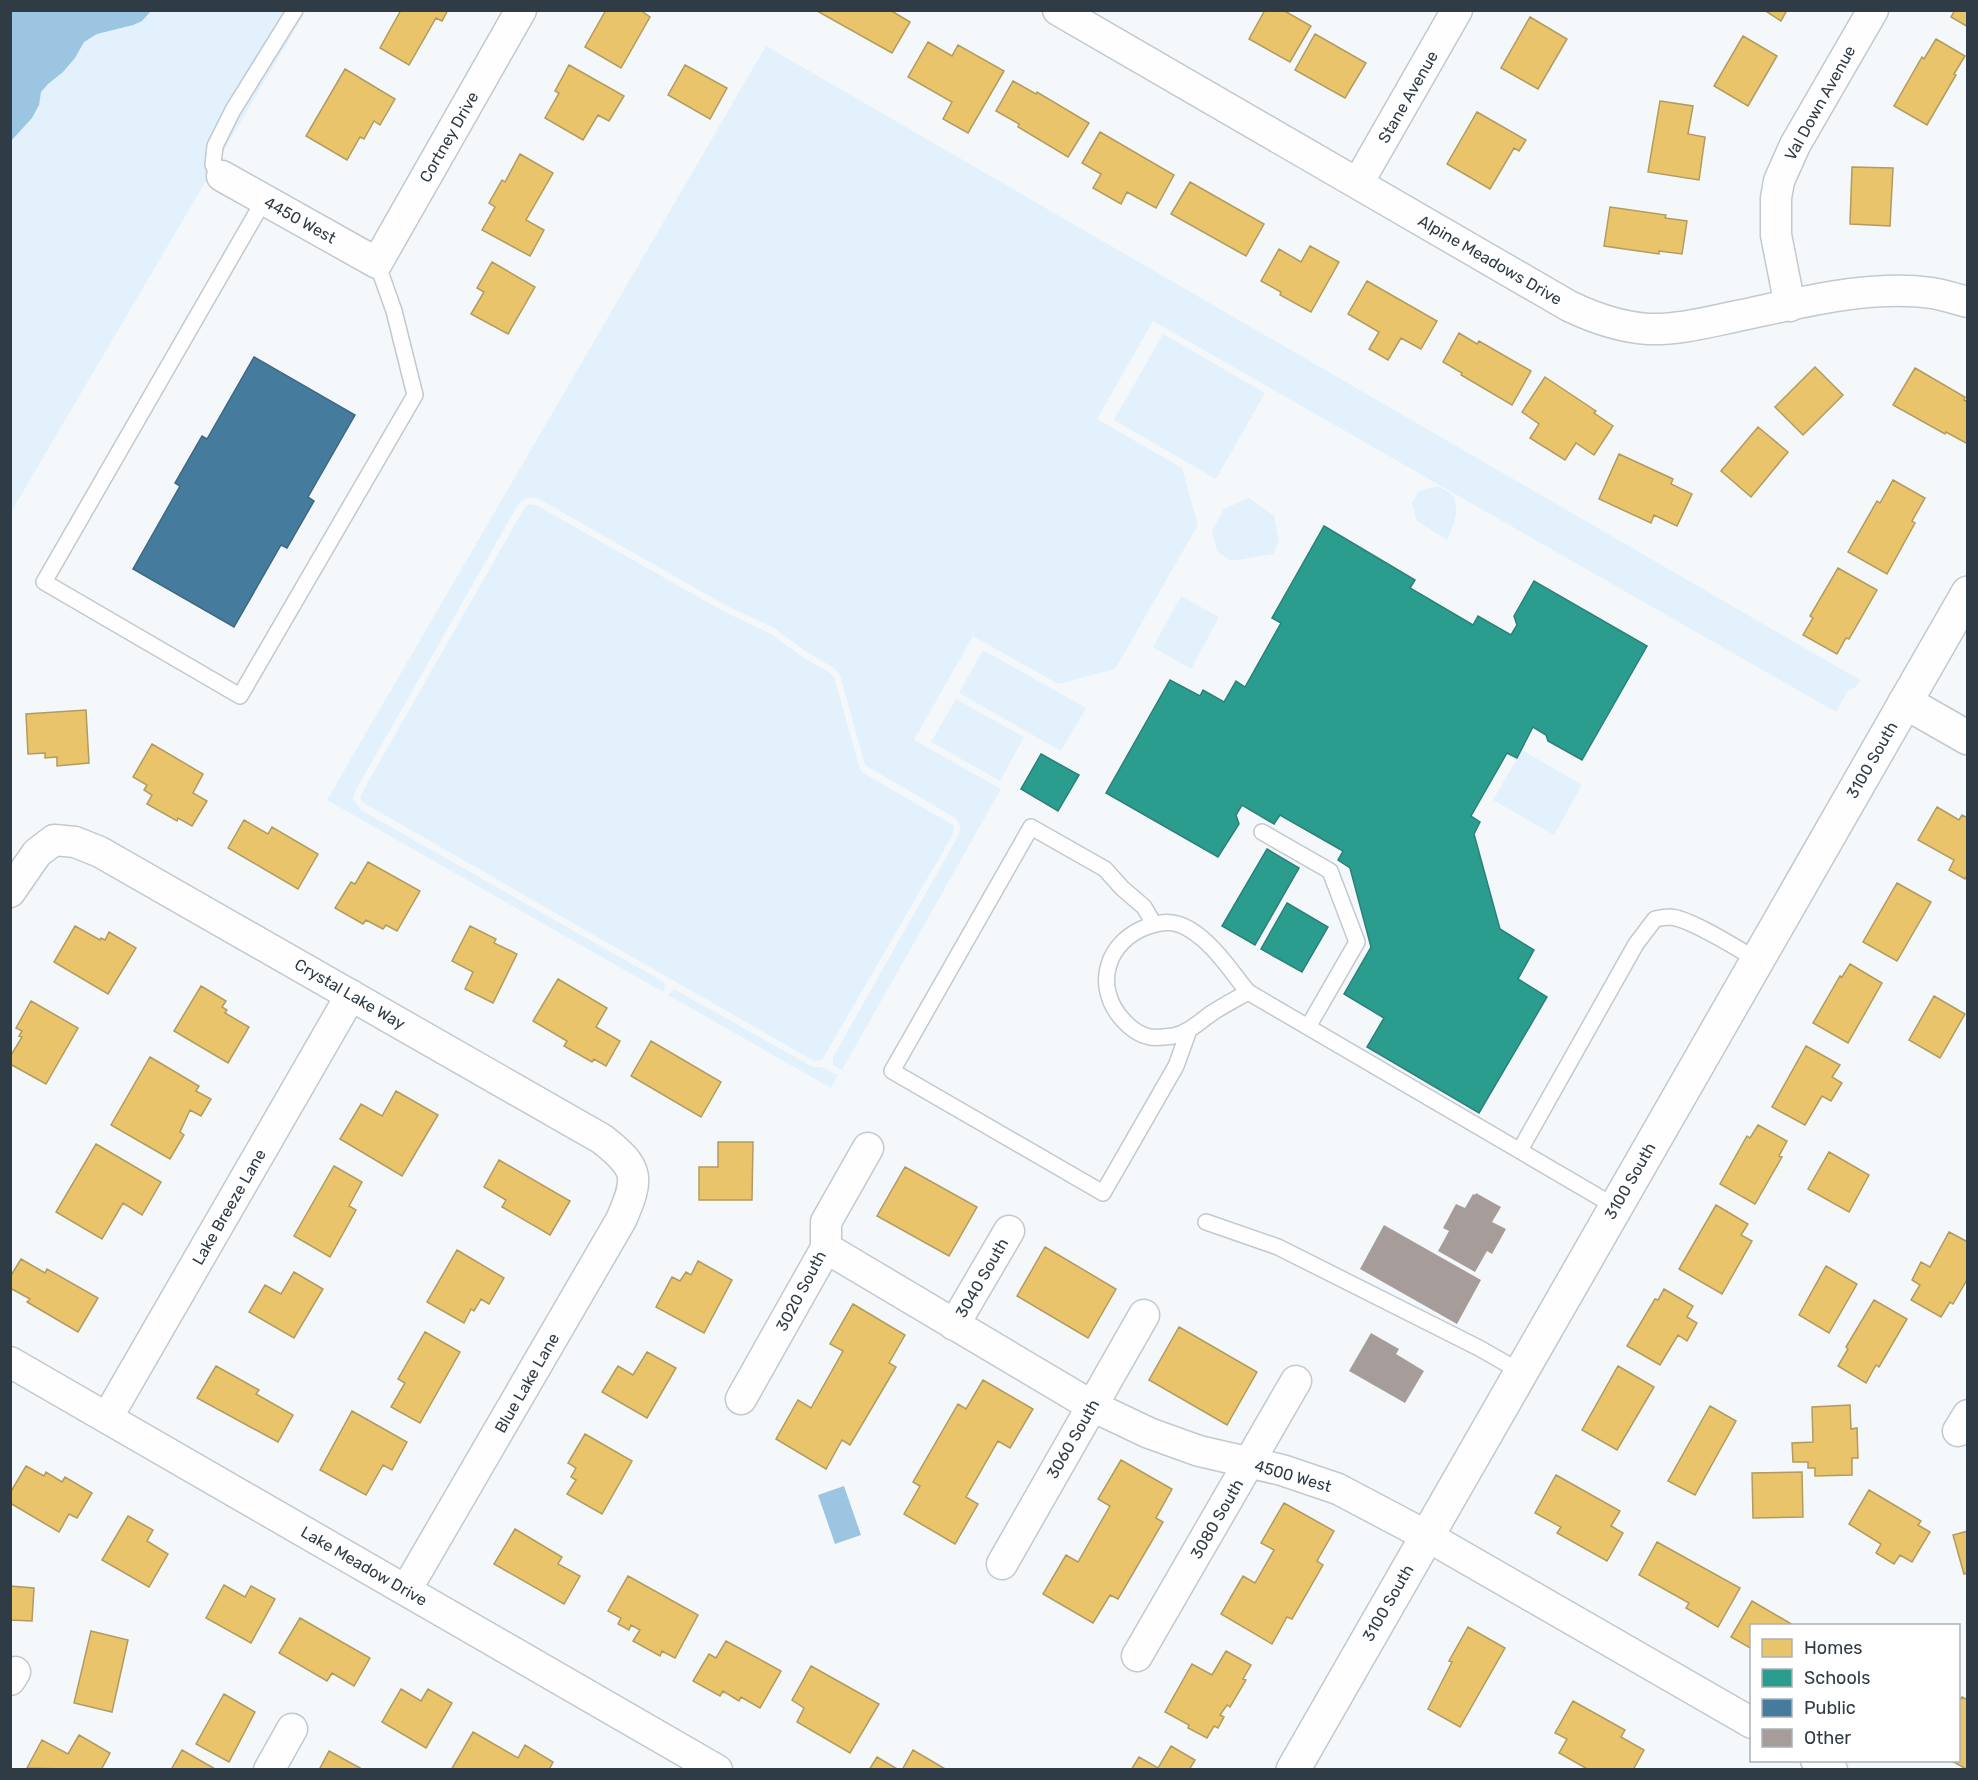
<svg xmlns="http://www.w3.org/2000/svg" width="1978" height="1780" font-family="Rubik,sans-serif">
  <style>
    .green { fill: #e2f1fc }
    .water { fill: #9cc5e2 }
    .homes { fill: #e9c46a; stroke: #b19b5f; stroke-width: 1.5 }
    .schools { fill: #2a9d8f; stroke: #2c8079; stroke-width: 1.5 }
    .public { fill: #457b9d; stroke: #3e6883; stroke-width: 1.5 }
    .building { fill: #a69d9a }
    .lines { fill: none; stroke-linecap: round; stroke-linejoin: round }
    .service-casing { stroke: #c2c9cf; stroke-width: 18 }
    .minor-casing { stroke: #c2c9cf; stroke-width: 33 }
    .tertiary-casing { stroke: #c2c9cf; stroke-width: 36 }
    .secondary-casing { stroke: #c2c9cf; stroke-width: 36 }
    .service { stroke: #fefefe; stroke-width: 15 }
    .minor { stroke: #fefefe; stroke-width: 30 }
    .tertiary { stroke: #fefefe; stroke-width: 33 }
    .secondary { stroke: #fefefe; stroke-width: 33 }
    .labels { text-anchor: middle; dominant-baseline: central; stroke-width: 6; stroke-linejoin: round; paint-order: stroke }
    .street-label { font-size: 16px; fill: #2f3c46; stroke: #fff }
  </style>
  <rect width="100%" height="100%" fill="#f5f8fa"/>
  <path class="green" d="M 11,11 L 306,11 L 11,512 Z
    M 766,46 L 1860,680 L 1856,687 L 1849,689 L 1836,712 L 1153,321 L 1097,419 L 1182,468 L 1198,525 L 1115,669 L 1058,684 L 973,636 L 914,740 L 1001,789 L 842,1070 L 833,1065 L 833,1057 L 957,838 C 962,829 961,822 952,816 L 865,765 L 840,675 L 834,668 L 805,651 L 774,628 L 725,605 L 541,500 C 532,496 527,497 519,503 L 357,788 L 353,798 L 358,806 L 361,810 L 664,982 L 665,987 L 663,992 L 327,800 Z
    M 1163,334 L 1265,393 L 1216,479 L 1114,420 Z
    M 1438,486 C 1442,489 1448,491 1451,494 C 1462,506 1453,527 1447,540 L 1417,521 L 1412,503 L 1419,491 Z
    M 1249,498 L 1274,516 L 1279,542 L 1273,554 L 1231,561 L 1217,551 L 1212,531 L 1224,509 Z
    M 530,504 L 538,506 L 723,611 L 771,634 L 801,656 L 830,673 L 834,677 L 860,769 L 863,773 L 953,825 L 954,828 L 952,836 L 822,1060 L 814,1061 L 362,802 L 360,797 L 363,791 L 525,507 Z
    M 1181,596 L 1219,617 L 1191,669 L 1153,647 Z
    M 983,650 L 1086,708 L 1061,751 L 959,693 Z
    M 956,699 L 1024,737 L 1000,781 L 931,742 Z
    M 1522,750 L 1582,785 L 1554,835 L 1493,800 Z
    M 674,989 L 813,1067 L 821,1067 L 838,1075 L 831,1088 L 668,995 Z"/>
  <path class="water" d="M 11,10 L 151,10 L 151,11 L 142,21 L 133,25 L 97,34 L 84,42 L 75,58 L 63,72 L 48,84 L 41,92 L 39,105 L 32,118 L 11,141 Z
    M 844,1486 L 861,1535 L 835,1544 L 818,1495 Z"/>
  <path class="homes" d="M 401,10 L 448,10 L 442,21 L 436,18 L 409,65 L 380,48 Z
    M 606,10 L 640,10 L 650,17 L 621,68 L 585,47 Z
    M 890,10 L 910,22 L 892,53 L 817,11 Z
    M 1265,10 L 1283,10 L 1311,26 L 1290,62 L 1249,39 Z
    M 1764,10 L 1787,10 L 1781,21 Z
    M 1955,10 L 1968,10 L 1968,27 L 1951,17 Z
    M 1530,17 L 1567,39 L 1538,89 L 1501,68 Z
    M 1315,34 L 1366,63 L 1345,98 L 1295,70 Z
    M 1743,36 L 1777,56 L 1748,106 L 1714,86 Z
    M 1936,39 L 1965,56 L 1954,74 L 1956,75 L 1927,125 L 1894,106 L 1922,57 L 1924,59 Z
    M 928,42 L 952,56 L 958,45 L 1004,71 L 968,133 L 943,119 L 952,102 L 908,77 Z
    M 569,65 L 624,96 L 609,121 L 598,115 L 583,140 L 545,118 L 559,93 L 555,91 Z
    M 685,65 L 727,88 L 710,119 L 668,95 Z
    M 345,69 L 395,99 L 380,125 L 374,121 L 364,139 L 360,137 L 347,160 L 306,136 Z
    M 1013,81 L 1036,94 L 1037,92 L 1089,123 L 1068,157 L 1018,127 L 1019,124 L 996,111 Z
    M 1660,101 L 1693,106 L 1688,134 L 1705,137 L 1699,180 L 1648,172 Z
    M 1477,112 L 1526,140 L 1519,151 L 1514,148 L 1490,189 L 1447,164 Z
    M 1100,132 L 1174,175 L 1156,208 L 1127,192 L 1121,204 L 1093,188 L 1101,174 L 1082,163 Z
    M 520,154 L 553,173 L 526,220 L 544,230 L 530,256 L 482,230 L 495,207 L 489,203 L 502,180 L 505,182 Z
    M 1852,167 L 1893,168 L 1890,226 L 1850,224 Z
    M 1190,182 L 1264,224 L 1246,256 L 1171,214 Z
    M 1610,207 L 1666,215 L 1665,218 L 1687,221 L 1682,254 L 1659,251 L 1659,254 L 1604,246 Z
    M 1310,246 L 1339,262 L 1311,312 L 1280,295 L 1281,292 L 1261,281 L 1279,249 L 1301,262 Z
    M 492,262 L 535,287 L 508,334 L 471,314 L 484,292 L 477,288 Z
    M 1367,281 L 1437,321 L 1421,349 L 1401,338 L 1388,360 L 1369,349 L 1379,332 L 1348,314 Z
    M 1459,333 L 1477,344 L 1479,341 L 1531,371 L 1512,405 L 1461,375 L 1462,373 L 1443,362 Z
    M 1815,367 L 1843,395 L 1803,435 L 1775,407 Z
    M 1915,368 L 1965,397 L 1964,400 L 1968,402 L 1968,439 L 1966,443 L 1946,432 L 1945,434 L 1893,405 Z
    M 1545,377 L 1596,411 L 1594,413 L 1613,426 L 1594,455 L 1576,443 L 1565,460 L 1530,438 L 1539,424 L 1522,412 Z
    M 1758,427 L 1788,452 L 1751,497 L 1721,471 Z
    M 1619,454 L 1673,479 L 1671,484 L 1692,494 L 1677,526 L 1654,515 L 1651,523 L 1599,499 Z
    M 1893,480 L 1925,498 L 1912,521 L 1915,523 L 1887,574 L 1848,552 L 1877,501 L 1880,503 Z
    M 1838,568 L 1877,590 L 1849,639 L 1846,638 L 1837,654 L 1803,635 L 1813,618 L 1810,616 Z
    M 86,710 L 89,763 L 57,766 L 57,757 L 45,758 L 45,753 L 28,754 L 26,714 Z
    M 152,744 L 203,774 L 193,793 L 207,801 L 192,826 L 178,818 L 177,821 L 147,804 L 152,795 L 144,790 L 147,785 L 133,777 Z
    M 1937,807 L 1959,820 L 1962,815 L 1968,818 L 1968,874 L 1965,879 L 1949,870 L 1954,860 L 1918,840 Z
    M 244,820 L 268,834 L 272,827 L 318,854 L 298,889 L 228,848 Z
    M 368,862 L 420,891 L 397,931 L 386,925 L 383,929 L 366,920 L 363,924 L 335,908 L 351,882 L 355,884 Z
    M 1897,883 L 1931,902 L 1897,961 L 1863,942 Z
    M 75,926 L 100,940 L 101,938 L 105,940 L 109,932 L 136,948 L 108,994 L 54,962 Z
    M 470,926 L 496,939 L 494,943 L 517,954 L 493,1003 L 465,989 L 473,972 L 452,961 Z
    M 1850,964 L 1882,983 L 1848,1043 L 1813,1023 L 1840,976 L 1842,977 Z
    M 558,979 L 607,1008 L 596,1027 L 620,1041 L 606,1066 L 594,1059 L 592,1062 L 564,1046 L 567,1041 L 533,1021 Z
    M 201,986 L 226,1001 L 222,1007 L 227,1010 L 225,1013 L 249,1027 L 228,1063 L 174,1031 Z
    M 1934,996 L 1965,1014 L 1940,1058 L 1909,1040 Z
    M 31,1001 L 78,1028 L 46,1084 L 10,1064 L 10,1057 L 22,1037 L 19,1036 L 22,1031 L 16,1028 Z
    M 651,1041 L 721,1082 L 701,1117 L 631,1076 Z
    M 1806,1046 L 1840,1065 L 1832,1077 L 1842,1083 L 1831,1101 L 1822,1096 L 1805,1125 L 1772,1107 Z
    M 150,1057 L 199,1086 L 196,1091 L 211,1099 L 201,1116 L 190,1110 L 180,1132 L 184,1135 L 170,1159 L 111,1125 Z
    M 396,1091 L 438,1115 L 402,1176 L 340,1139 L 361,1104 L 382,1116 Z
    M 1758,1125 L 1787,1141 L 1779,1156 L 1782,1157 L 1755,1204 L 1720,1184 L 1747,1136 L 1750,1138 Z
    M 718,1142 L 753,1142 L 752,1200 L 699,1200 L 699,1167 L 718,1167 Z
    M 96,1144 L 161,1182 L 142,1215 L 123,1203 L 102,1239 L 56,1212 Z
    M 1829,1152 L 1869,1175 L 1849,1212 L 1808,1189 Z
    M 499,1160 L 570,1201 L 550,1235 L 502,1207 L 506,1200 L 484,1187 Z
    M 334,1166 L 362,1182 L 349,1206 L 356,1210 L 330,1257 L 294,1236 Z
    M 905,1167 L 977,1207 L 949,1256 L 877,1216 Z
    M 1716,1205 L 1748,1224 L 1741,1235 L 1752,1241 L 1722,1294 L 1679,1269 Z
    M 1949,1232 L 1968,1242 L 1968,1278 L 1953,1304 L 1950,1302 L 1941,1317 L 1911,1300 L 1920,1285 L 1912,1280 L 1921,1262 L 1930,1267 Z
    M 1045,1247 L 1116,1289 L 1088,1338 L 1017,1296 Z
    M 457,1250 L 504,1278 L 489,1304 L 481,1299 L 474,1311 L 471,1309 L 464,1323 L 427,1302 Z
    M 21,1259 L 45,1273 L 47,1269 L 98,1298 L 78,1332 L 27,1302 L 30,1299 L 10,1288 L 10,1277 Z
    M 698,1261 L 732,1280 L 704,1333 L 656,1307 L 672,1277 L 680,1281 L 686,1272 L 691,1275 Z
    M 1826,1266 L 1857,1284 L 1829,1333 L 1799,1315 Z
    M 294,1272 L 323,1289 L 294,1338 L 249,1312 L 265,1285 L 281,1294 Z
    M 1664,1289 L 1693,1306 L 1687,1317 L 1697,1323 L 1687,1341 L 1678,1335 L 1660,1365 L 1627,1346 L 1655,1299 L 1658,1300 Z
    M 1874,1300 L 1907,1319 L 1879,1367 L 1876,1365 L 1866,1383 L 1838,1366 L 1848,1349 L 1846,1347 Z
    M 853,1304 L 905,1335 L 889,1363 L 896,1367 L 850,1445 L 842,1440 L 826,1469 L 776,1439 L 798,1400 L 811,1408 L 843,1351 L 830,1344 Z
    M 1179,1327 L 1257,1372 L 1227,1425 L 1149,1380 Z
    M 425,1332 L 460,1352 L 420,1423 L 391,1407 L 405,1383 L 398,1379 Z
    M 647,1352 L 676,1368 L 647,1418 L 602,1392 L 618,1366 L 633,1375 Z
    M 216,1366 L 259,1390 L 256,1394 L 293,1415 L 278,1442 L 197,1398 Z
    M 1618,1366 L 1654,1387 L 1617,1450 L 1582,1430 Z
    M 983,1380 L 1033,1409 L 1010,1448 L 998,1441 L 966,1497 L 978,1504 L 955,1544 L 904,1514 L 920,1486 L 913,1482 L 958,1404 L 966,1409 Z
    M 1850,1405 L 1851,1429 L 1857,1428 L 1858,1458 L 1852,1458 L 1852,1475 L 1815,1476 L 1815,1468 L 1808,1468 L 1808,1462 L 1793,1462 L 1792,1443 L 1813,1442 L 1812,1407 Z
    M 1710,1406 L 1736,1421 L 1695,1495 L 1668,1481 Z
    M 352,1411 L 407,1442 L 392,1470 L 383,1465 L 366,1495 L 320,1470 Z
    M 585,1434 L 632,1461 L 602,1514 L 567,1494 L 576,1480 L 571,1477 L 576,1468 L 568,1463 Z
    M 1121,1460 L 1172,1489 L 1156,1518 L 1163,1522 L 1118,1599 L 1110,1595 L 1093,1623 L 1043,1594 L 1066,1555 L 1078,1562 L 1110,1506 L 1098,1499 Z
    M 26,1466 L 44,1476 L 46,1472 L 62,1482 L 65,1477 L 92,1493 L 77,1518 L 69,1514 L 59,1532 L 10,1503 L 10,1493 Z
    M 1802,1472 L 1803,1517 L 1753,1518 L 1752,1473 Z
    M 1556,1475 L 1620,1511 L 1611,1526 L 1623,1533 L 1607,1561 L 1557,1533 L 1561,1527 L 1535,1513 Z
    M 1869,1490 L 1921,1521 L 1918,1525 L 1930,1532 L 1912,1562 L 1900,1555 L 1894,1564 L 1876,1553 L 1881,1544 L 1849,1524 Z
    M 1284,1503 L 1334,1531 L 1317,1561 L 1323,1565 L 1292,1619 L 1287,1617 L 1272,1644 L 1221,1614 L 1243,1576 L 1255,1583 L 1274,1550 L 1261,1543 Z
    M 128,1516 L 153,1530 L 147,1541 L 168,1554 L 149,1587 L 102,1560 Z
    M 515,1529 L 562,1557 L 558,1564 L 580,1576 L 564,1604 L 494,1564 Z
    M 1968,1531 L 1968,1573 L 1964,1574 L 1953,1535 Z
    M 1657,1542 L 1740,1588 L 1718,1627 L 1686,1608 L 1689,1603 L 1639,1575 Z
    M 628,1576 L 698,1615 L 675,1658 L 662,1651 L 660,1656 L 633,1641 L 640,1630 L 631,1625 L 629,1630 L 618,1624 L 621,1618 L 608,1611 Z
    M 224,1585 L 245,1597 L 251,1586 L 275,1599 L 251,1643 L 206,1618 Z
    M 10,1586 L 34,1588 L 32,1621 L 10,1620 Z
    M 1752,1601 L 1795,1626 L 1752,1626 L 1752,1649 L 1731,1637 Z
    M 300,1618 L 370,1658 L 354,1686 L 332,1673 L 327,1681 L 279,1653 Z
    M 1468,1627 L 1505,1648 L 1460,1727 L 1428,1709 L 1452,1662 L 1449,1661 Z
    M 91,1631 L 128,1640 L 112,1712 L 74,1703 Z
    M 726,1641 L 781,1671 L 760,1708 L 741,1697 L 739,1701 L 723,1691 L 720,1696 L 693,1681 L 709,1654 L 716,1658 Z
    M 1226,1651 L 1251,1665 L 1243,1679 L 1246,1680 L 1230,1707 L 1227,1705 L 1220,1715 L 1224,1717 L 1218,1728 L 1214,1726 L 1207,1738 L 1188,1728 L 1189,1725 L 1165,1712 L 1192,1664 L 1212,1675 Z
    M 811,1666 L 879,1704 L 850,1753 L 797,1722 L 804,1708 L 792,1700 Z
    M 401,1689 L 421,1701 L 428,1689 L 452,1703 L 426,1748 L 382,1722 Z
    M 224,1694 L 255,1712 L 229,1762 L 196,1744 Z
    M 1962,1697 L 1968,1700 L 1968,1770 L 1950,1760 L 1958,1760 L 1958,1702 Z
    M 1573,1701 L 1625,1730 L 1621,1737 L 1644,1750 L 1633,1770 L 1589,1770 L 1559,1753 L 1567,1739 L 1555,1733 Z
    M 473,1732 L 518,1758 L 525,1745 L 553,1762 L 549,1770 L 451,1770 Z
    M 79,1735 L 110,1753 L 101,1770 L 27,1768 L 42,1740 L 68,1754 Z
    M 1171,1746 L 1195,1760 L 1189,1770 L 1131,1770 L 1139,1757 L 1158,1768 Z
    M 182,1750 L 217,1770 L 171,1770 Z
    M 913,1750 L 947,1770 L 902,1770 Z
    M 329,1751 L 362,1769 L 319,1770 Z
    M 877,1757 L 899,1770 L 869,1770 Z"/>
  <path class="schools" d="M 1324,526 L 1415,580 L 1410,588 L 1473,625 L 1478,616 L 1511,635 L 1517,625 L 1514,616 L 1534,581 L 1647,646 L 1582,760 L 1548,741 L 1546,735 L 1533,727 L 1517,758 L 1507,753 L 1471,816 L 1480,822 L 1474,834 L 1500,929 L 1534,950 L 1518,979 L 1547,997 L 1479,1113 L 1367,1047 L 1384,1018 L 1344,994 L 1371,947 L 1350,868 L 1338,860 L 1343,851 L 1280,815 L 1274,824 L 1242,805 L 1236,815 L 1239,824 L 1218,857 L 1106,793 L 1170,680 L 1200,696 L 1203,690 L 1224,702 L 1236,681 L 1245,687 L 1281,623 L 1272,618 Z
    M 1041,754 L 1079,775 L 1058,811 L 1021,789 Z
    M 1267,849 L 1299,868 L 1255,945 L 1222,926 Z
    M 1287,903 L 1328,927 L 1302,972 L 1261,949 Z"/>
  <path class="public" d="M 254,357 L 355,415 L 308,497 L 314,501 L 287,548 L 281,545 L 234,627 L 133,569 L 180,486 L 175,483 L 202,436 L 207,439 Z"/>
  <path class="building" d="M 1476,1193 L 1501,1207 L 1492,1222 L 1506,1229 L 1492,1254 L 1487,1251 L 1475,1272 L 1438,1251 L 1449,1231 L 1443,1228 L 1456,1204 L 1465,1208 L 1473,1194 L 1475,1195 Z
    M 1384,1225 L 1481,1280 L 1457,1324 L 1360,1269 Z
    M 1371,1333 L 1399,1349 L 1396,1354 L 1424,1371 L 1405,1403 L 1349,1371 Z"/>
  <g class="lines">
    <g class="service-casing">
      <path id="service" d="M 222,176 L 217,172 L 213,165 L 215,146 L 233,110 L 295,10
        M 264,200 L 44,582 L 240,696 L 415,395 L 394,311 L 377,263
        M 1262,832 L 1330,871 L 1357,942 L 1308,1027
        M 1154,924 L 1144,907 L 1122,888 L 1105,869 L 1031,827 L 892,1071 L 1103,1193 L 1176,1066 L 1189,1030
        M 1248,992 C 1236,999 1224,1005 1212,1013 C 1200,1021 1189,1033 1173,1036 C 1166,1037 1157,1038 1150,1037 C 1140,1035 1130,1028 1123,1020 C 1092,986 1107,940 1149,926 C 1164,921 1176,921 1189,929 C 1213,943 1230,970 1248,992 L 1616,1207
        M 1520,1150 L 1636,944 L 1655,919 C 1660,918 1665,917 1670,917 C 1690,918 1738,949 1757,960
        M 1206,1222 L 1278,1247 L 1479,1348 L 1521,1372"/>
    </g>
    <g class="minor-casing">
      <path id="minor" d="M 1058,10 L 1569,306 C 1594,318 1619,327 1648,329 C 1677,330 1705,323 1733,317 C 1797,304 1867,284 1932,293 C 1944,295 1956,299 1968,302
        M 222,176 L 377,263 L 521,10
        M 1358,183 L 1457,10
        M 1790,306 L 1776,235 L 1776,198 L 1779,181 L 1795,145 L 1873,10
        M 10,892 L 37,853 L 54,840 L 75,842 L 100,852 L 602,1139 C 639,1168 640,1177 621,1220 L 406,1590
        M 826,1248 L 1092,1406 L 1149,1433 L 1199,1451 L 1282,1470 L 1338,1489 L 1427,1536 L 1752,1723
        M 954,1325 L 1009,1231
        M 10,1362 L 717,1770
        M 741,1399 L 826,1248 L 826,1222 L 868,1148
        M 107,1418 L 351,995
        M 1958,1431 L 1968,1415
        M 1002,1564 L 1144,1315
        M 1137,1656 L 1296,1381
        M 10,1680 L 15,1672
        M 1816,1760 L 1832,1770
        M 269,1770 L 292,1729"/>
    </g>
    <g class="tertiary-casing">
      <path id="tertiary" d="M 1905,702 L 1968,738"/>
    </g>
    <g class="secondary-casing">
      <path id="secondary" d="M 1293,1770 L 1968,593"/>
    </g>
    <use href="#service" class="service"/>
    <use href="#minor" class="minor"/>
    <use href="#tertiary" class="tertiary"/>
    <use href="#secondary" class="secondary"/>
  </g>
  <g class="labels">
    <g class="street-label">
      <text transform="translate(1408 97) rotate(-60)">Stane Avenue</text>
      <text transform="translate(1820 103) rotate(-61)">Val Down Avenue</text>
      <text transform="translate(449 137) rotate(-60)">Cortney Drive</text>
      <text transform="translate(300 220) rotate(29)">4450 West</text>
      <text transform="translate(1490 260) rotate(30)">Alpine Meadows Drive</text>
      <text transform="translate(1872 760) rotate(-60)">3100 South</text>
      <text transform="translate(350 994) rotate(30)">Crystal Lake Way</text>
      <text transform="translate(1630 1181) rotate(-60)">3100 South</text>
      <text transform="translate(229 1207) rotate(-60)">Lake Breeze Lane</text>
      <text transform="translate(982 1278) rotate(-60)">3040 South</text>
      <text transform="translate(801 1291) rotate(-62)">3020 South</text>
      <text transform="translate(527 1383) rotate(-60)">Blue Lake Lane</text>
      <text transform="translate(1073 1439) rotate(-60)">3060 South</text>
      <text transform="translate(1293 1476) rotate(16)">4500 West</text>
      <text transform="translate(1217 1519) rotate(-60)">3080 South</text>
      <text transform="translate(364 1566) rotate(30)">Lake Meadow Drive</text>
      <text transform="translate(1388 1603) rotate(-60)">3100 South</text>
    </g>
  </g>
  <rect width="1978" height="1780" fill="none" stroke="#2f3c46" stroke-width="24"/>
  <rect x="1750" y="1624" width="210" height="138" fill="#ffffff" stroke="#acb1b5" stroke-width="1.5"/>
  <rect x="1762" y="1639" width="30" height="18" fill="#e9c46a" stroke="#acb1b5" stroke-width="1.5"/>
  <text x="1804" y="1654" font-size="18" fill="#2f3c46">Homes</text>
  <rect x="1762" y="1669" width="30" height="18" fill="#2a9d8f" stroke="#acb1b5" stroke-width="1.5"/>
  <text x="1804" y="1684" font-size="18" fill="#2f3c46">Schools</text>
  <rect x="1762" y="1699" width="30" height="18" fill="#457b9d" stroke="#acb1b5" stroke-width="1.5"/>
  <text x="1804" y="1714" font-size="18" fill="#2f3c46">Public</text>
  <rect x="1762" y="1729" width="30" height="18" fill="#a69d9a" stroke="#acb1b5" stroke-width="1.5"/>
  <text x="1804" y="1744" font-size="18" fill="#2f3c46">Other</text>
</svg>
